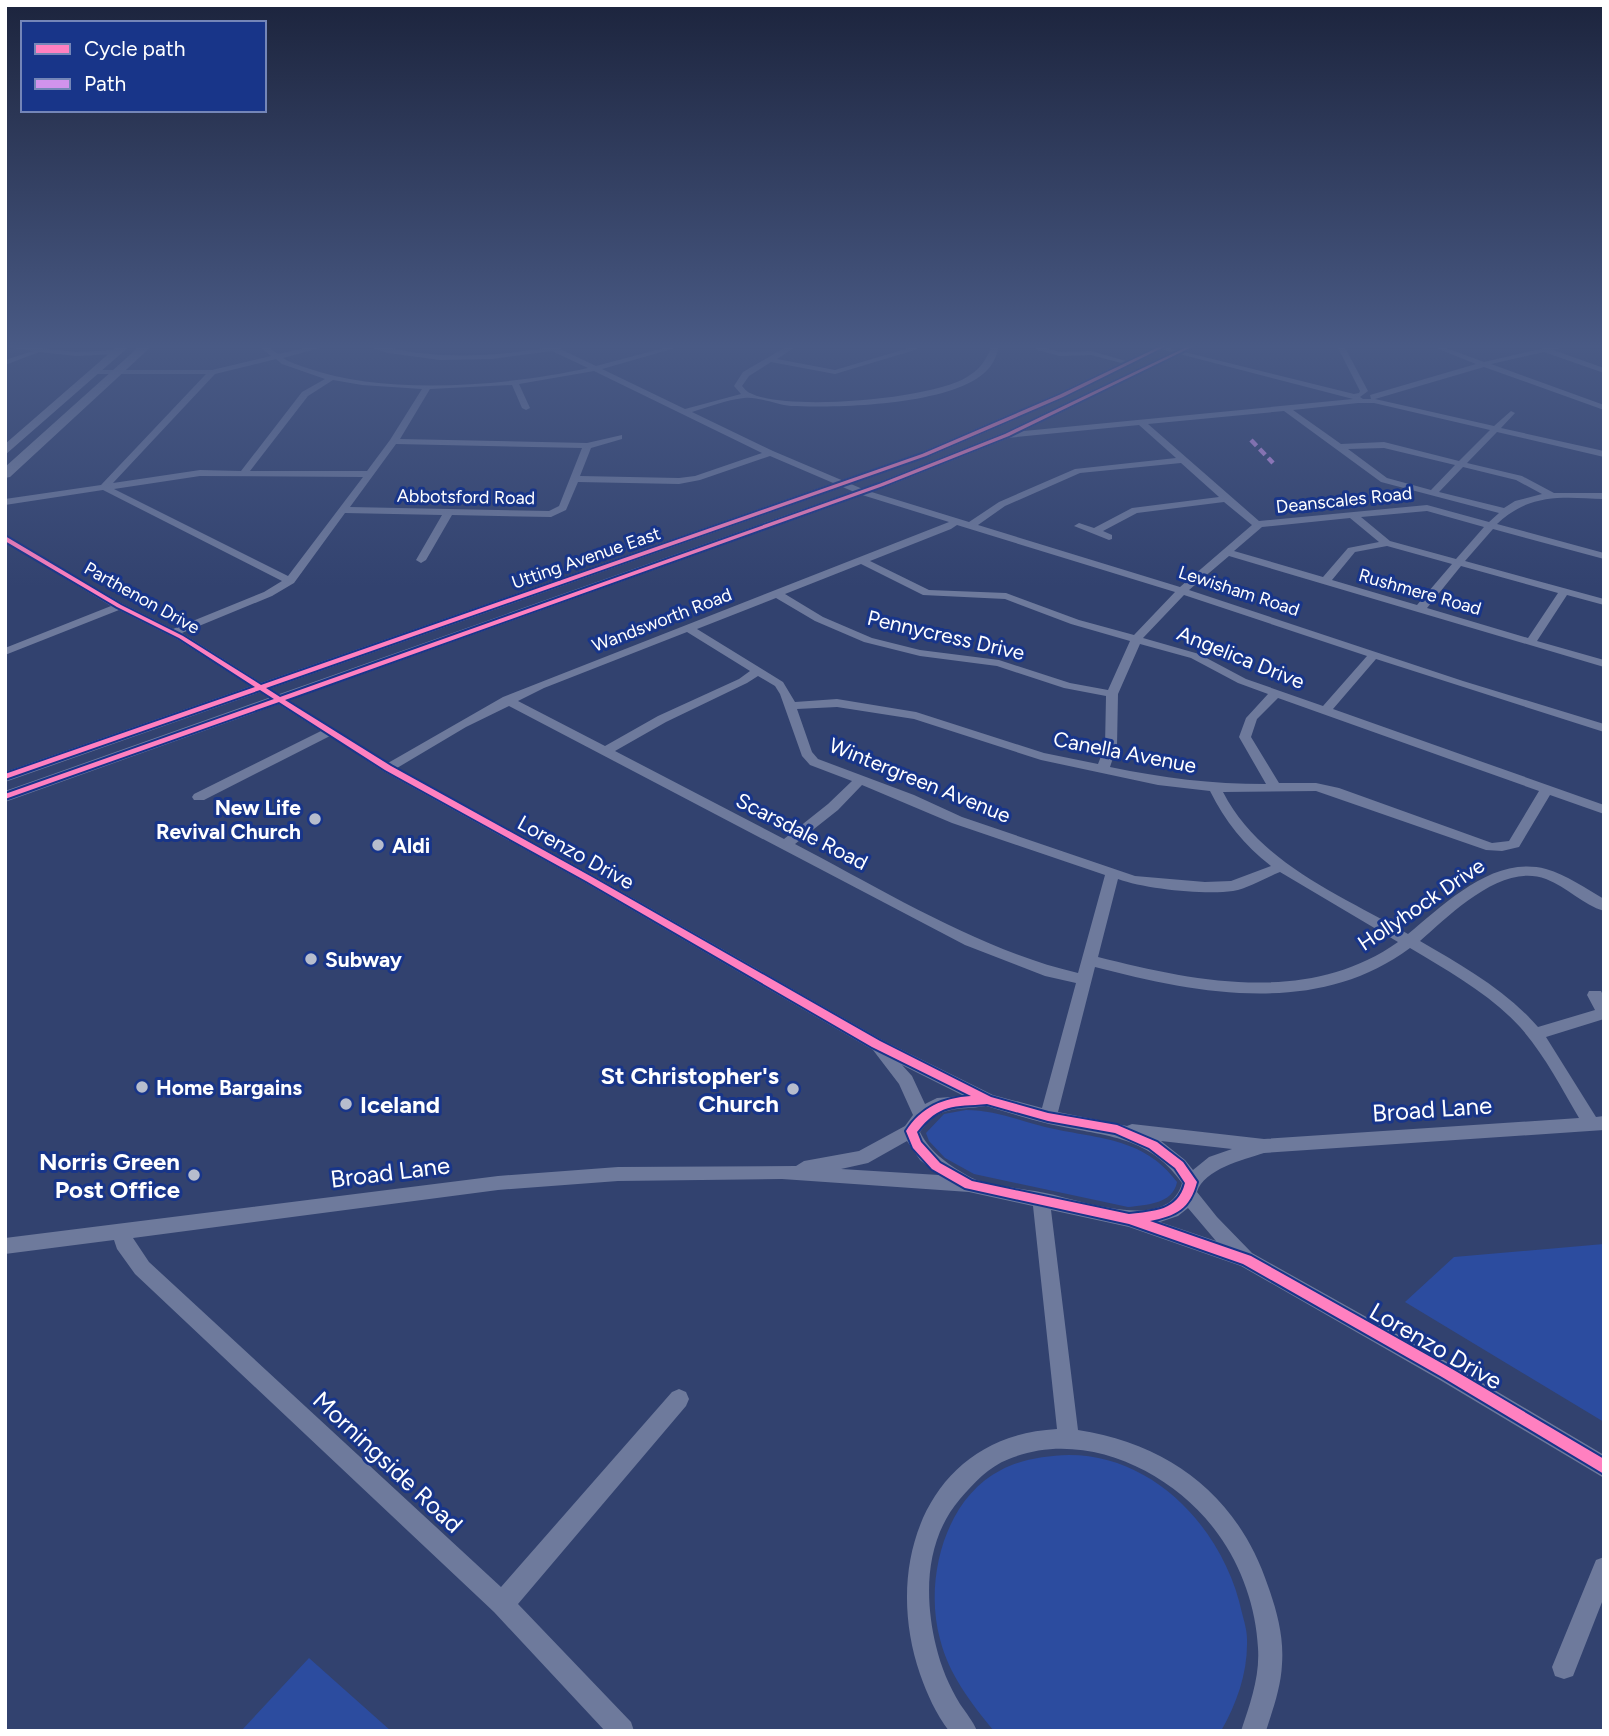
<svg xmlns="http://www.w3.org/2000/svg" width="1609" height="1736" font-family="Figtree,sans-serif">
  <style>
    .green { fill: #2c4c9f }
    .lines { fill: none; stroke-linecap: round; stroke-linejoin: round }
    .minor { fill: #6e7a9c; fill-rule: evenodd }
    .tertiary { fill: #6e7a9c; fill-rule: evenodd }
    .primary { fill: #7883a2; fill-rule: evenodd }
    .quiet { stroke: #d193ec; stroke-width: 4.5; stroke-dasharray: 8 4.5; stroke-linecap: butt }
    .cycleway-casing { stroke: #183589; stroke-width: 4 }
    .cycleway { fill: #ff80c0; fill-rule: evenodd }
    .poi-dot { fill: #b7bdcd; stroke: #183589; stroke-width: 2.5 }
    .labels { text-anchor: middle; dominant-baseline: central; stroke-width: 6; stroke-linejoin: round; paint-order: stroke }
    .far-street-label { font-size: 18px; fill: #fff; stroke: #183589 }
    .street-label { font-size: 21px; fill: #fff; stroke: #183589 }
    .poi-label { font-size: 21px; font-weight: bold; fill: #fff; stroke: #183589; text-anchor: start }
    .near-poi-label { font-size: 24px; font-weight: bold; fill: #fff; stroke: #183589; text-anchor: end }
    .near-street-label { font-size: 24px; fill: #fff; stroke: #183589 }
  </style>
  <rect width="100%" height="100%" fill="#32426f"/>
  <path class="green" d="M 966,1110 C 994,1110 1018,1120 1045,1127 C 1095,1139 1143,1136 1177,1182 C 1173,1204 1146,1205 1128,1207 L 974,1174 L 945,1158 L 929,1141 L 926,1133 L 944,1114 Z
    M 1604,1244 L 1604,1422 L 1405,1302 L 1454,1257 Z
    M 1069,1455 C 1156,1455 1225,1532 1242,1613 C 1244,1621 1247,1630 1247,1639 C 1248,1672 1237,1703 1221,1731 L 994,1731 C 971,1703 949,1675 940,1639 C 924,1581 944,1499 1001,1470 C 1022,1459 1045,1456 1069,1455 Z
    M 309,1658 L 391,1731 L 241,1731 Z"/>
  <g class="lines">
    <path class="minor" d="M 5,344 L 76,352 L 116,350 L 120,352 L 116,354 L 76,356 L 39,352 L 5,365 L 5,360 L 33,351 L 5,347 Z
      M 257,344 L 264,344 L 278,354 L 323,344 L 334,344 L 283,358 C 290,363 299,365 307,368 C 385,396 508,386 588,368 L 552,351 L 492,359 L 440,360 L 388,353 L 359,344 C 379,343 399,351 419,353 C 462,358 503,355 545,348 L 541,344 L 553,346 L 573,344 L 560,349 L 596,366 L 679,344 L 689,344 L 602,369 L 685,409 L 741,394 L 734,386 L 743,372 L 791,344 L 800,344 L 777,359 L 835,370 L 909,348 L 905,344 L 912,344 L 918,349 L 835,374 L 771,362 L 749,376 L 742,386 C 743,387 748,393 750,393 C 786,412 933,399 967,377 C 982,368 986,359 993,344 L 999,344 C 998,350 996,358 992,364 C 966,406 836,408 791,406 C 776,405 758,396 744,398 C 726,400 708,407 692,412 L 773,451 L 865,490 L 969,522 L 999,502 L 1075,469 L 1176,458 L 1139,425 L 1007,438 L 1004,437 L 1004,433 L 1353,399 L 1141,344 L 1152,344 L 1354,394 L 1359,393 L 1360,391 L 1336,344 L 1343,344 L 1368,391 L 1360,397 L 1363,399 L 1371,399 L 1370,395 L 1476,364 L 1426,344 L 1435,344 L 1484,362 L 1562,344 L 1575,344 L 1553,350 L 1604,368 L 1604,373 L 1544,352 L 1491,364 L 1604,405 L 1604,410 L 1484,367 L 1375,399 L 1494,426 L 1511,411 L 1515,413 L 1501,428 L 1604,451 L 1604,457 L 1497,432 L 1467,463 L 1522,476 L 1554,493 L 1604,493 L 1604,499 C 1561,497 1530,493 1497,524 L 1604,553 L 1604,559 L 1493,529 L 1465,561 L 1604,599 L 1604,605 L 1567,595 L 1537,641 L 1604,660 L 1604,667 L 1229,556 L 1189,590 L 1463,681 L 1604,724 L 1604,732 L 1376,659 L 1333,709 L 1604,805 L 1604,814 L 1550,795 L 1519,847 L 1502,851 L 1486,850 L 1316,791 L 1223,792 C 1260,864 1341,895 1408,934 C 1445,904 1493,855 1546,869 C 1567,875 1585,888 1604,899 L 1604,911 C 1583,905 1567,887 1546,879 C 1502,862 1451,914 1420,941 C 1461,965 1506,990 1538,1027 L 1595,1010 L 1587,995 L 1589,991 L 1601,991 L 1604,997 L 1604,1019 L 1546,1037 L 1596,1117 L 1604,1116 L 1604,1130 L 1264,1153 C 1243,1160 1204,1169 1197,1192 L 1217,1217 L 1252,1253 L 1454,1366 L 1604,1455 L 1604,1478 L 1440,1380 L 1241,1266 L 1129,1227 L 1051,1210 L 1078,1430 C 1170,1444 1238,1496 1268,1586 C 1277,1611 1284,1637 1282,1664 C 1281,1687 1273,1709 1266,1731 L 1241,1731 C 1250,1704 1260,1677 1258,1648 C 1256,1608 1242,1567 1218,1534 C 1174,1472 1084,1428 1009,1459 C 988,1467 974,1483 960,1499 C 925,1540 924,1596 936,1646 C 941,1667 949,1686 960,1704 C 966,1713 973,1721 977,1731 L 949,1731 C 936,1714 927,1694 920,1674 C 882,1564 927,1436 1057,1429 L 1033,1206 L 969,1192 L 782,1179 L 618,1181 L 498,1190 L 133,1238 L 149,1262 L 501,1587 L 672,1392 L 679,1389 L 686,1392 L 689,1399 L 686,1406 L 518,1604 L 631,1722 L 634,1731 L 605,1731 L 494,1612 L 135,1274 L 117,1249 L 114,1240 L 5,1254 L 5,1238 L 498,1176 L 618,1167 L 796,1166 L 804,1161 L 859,1151 L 905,1126 L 913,1115 L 899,1084 L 873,1050 L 584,882 L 383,771 L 330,736 L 204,800 L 194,800 L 192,797 L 194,794 L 321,731 L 177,639 L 119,610 L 5,655 L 5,648 L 111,606 L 5,542 L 5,535 L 123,604 L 173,629 L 264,592 L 282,581 L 103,490 L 5,505 L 5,499 L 101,485 L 206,374 L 95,374 L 91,372 L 92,370 L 212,370 L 271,356 ZM 276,359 L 282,364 L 325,379 L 302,392 L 241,471 L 200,470 L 113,483 L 215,374 ZM 594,371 L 762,453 L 695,476 L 679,478 L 580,476 L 591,448 L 622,439 L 622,435 L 587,443 L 400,439 L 430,389 L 512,385 L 522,408 L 526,410 L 530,408 L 519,384 ZM 333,380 L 362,385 L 422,389 L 390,440 L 367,471 L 250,471 L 308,396 ZM 1358,403 L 1374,403 L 1490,430 L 1459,461 L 1384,442 L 1341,444 L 1293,410 ZM 1284,411 L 1381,482 L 1499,513 L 1489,522 L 1427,505 L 1259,521 L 1148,424 ZM 396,444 L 582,448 L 559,506 L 549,511 L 350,507 ZM 1384,448 L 1455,465 L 1431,490 L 1387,478 L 1348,449 ZM 770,456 L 859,494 L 949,522 L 503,697 L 388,763 L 182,633 L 272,596 L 294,583 L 345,513 L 442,515 L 416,560 L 421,563 L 426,560 L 452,515 L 551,517 L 566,510 L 578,482 L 679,484 L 700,480 ZM 1181,463 L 1219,497 L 1132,508 L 1094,528 L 1079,523 L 1074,526 L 1109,540 L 1112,539 L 1112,535 L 1103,531 L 1137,513 L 1224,502 L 1252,525 L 1180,587 L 978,525 L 1005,506 L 1080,473 ZM 1463,467 L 1516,480 L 1542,494 L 1515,501 L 1504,508 L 1439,492 ZM 200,476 L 363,477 L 288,576 L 114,489 ZM 1427,511 L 1484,527 L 1456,559 L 1390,541 L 1361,517 ZM 1350,518 L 1379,542 L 1348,548 L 1323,577 L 1234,551 L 1262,527 ZM 957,525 L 1175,592 L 1134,635 L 1079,620 L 1006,593 L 929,590 L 870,561 L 951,529 ZM 1387,546 L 1452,564 L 1417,605 L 1332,580 L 1355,552 ZM 861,564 L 923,595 L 1005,599 L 1071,624 L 1130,641 L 1108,690 L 1070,683 L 999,660 L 920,650 L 872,638 L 823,617 L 785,594 ZM 1461,566 L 1558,593 L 1528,638 L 1427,608 ZM 1184,595 L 1367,656 L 1323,706 L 1246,679 L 1199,654 L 1143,638 ZM 776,598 L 815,621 L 864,642 L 920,656 L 997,666 L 1064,688 L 1106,696 L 1105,746 L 1098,764 L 1044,753 L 916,712 L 837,699 L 795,702 L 783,682 L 697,629 ZM 687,632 L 750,671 L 739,679 L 658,716 L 605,746 L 518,701 L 544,688 ZM 1140,644 L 1191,658 L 1238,683 L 1268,694 L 1246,718 L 1239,737 L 1266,784 C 1210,784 1164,778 1110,767 L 1117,746 L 1118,694 ZM 758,676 L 775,686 L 780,694 L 802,756 L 810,765 L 852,781 L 828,804 L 784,839 L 615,751 L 666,722 L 747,683 ZM 1278,698 L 1539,791 L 1509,841 L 1492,843 L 1339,788 L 1316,783 L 1279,783 L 1251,737 L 1257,719 ZM 509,706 L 965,945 L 1045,976 L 1076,983 L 1042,1108 L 993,1095 L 882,1040 L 594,876 L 397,768 L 466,727 ZM 837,707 L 914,719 L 1041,760 L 1158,785 L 1210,791 C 1225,821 1244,845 1271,866 L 1231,881 L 1205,882 L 1135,876 L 962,817 L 914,795 L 818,759 L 812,752 L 797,709 ZM 862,785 L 952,823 L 1105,875 L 1078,973 C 982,951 883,890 795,844 L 838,810 ZM 1280,872 L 1398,942 C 1309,1005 1197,982 1098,957 L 1118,879 C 1145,889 1205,895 1233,891 C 1249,888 1265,878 1280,872 ZM 1410,948 C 1448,971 1490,994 1520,1027 C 1544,1054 1561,1087 1579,1118 L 1264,1139 L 1132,1124 L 1127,1126 L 1058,1112 L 1095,967 C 1199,994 1317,1017 1410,948 ZM 902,1065 L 964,1096 L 937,1098 L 925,1104 L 912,1076 ZM 986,1106 C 1007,1112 1028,1119 1049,1124 C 1101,1136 1148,1134 1182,1183 C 1168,1236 1074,1197 1040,1192 C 1023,1189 986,1185 972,1178 C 952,1167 930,1153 920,1132 C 940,1104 956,1111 986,1106 ZM 907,1141 L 920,1160 L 939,1175 L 841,1169 L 868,1163 ZM 1161,1141 L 1232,1149 L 1209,1157 L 1193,1170 L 1185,1160 ZM 1188,1208 L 1216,1241 L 1160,1222 L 1178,1216 Z
      M 1040,346 L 1060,352 L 1091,351 L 1133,363 L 1129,365 L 1091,355 L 1060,356 L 1037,350 L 1036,348 Z
      M 1604,1557 L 1604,1597 L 1573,1676 L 1564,1679 L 1555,1676 L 1552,1667 L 1596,1560 Z"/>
    <path class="tertiary" d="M 1161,344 L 1173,344 L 1065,398 L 928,457 L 5,782 L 5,772 L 920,453 L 1057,394 Z
      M 1189,344 L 1201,344 L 1011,437 L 885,487 L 5,802 L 5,791 L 877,483 L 1003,433 Z"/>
    <path class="primary" d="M 120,344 L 132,344 L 5,455 L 5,444 Z
      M 142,344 L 154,344 L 10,477 L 5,478 L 5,467 Z"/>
    <path class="quiet" d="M 1251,440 L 1273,463"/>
    <g class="cycleway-casing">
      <path id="cycleway" d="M 1165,344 L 1170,344 L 1063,397 L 926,456 L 266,688 L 280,697 L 879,484 L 1005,434 L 1193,344 L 1198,344 L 1009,436 L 883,486 L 285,700 L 391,766 L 592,877 L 880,1041 L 991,1097 L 1048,1113 L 1117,1125 L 1157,1142 L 1183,1162 L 1197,1182 C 1190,1209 1176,1216 1150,1221 L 1251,1256 L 1452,1369 L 1604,1459 L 1604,1474 L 1442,1377 L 1243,1264 L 1129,1224 L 965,1188 L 932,1169 L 913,1148 L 906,1131 C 921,1107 943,1098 971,1096 L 872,1047 L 586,881 L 385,770 L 279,702 L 5,799 L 5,794 L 274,699 L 260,690 L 5,779 L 5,774 L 255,687 L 179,638 L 117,607 L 5,541 L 5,536 L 121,605 L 183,636 L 261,685 L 922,454 L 1059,395 ZM 987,1104 L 1048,1121 L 1115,1133 L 1149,1148 L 1175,1168 L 1185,1183 C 1178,1211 1154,1211 1129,1214 L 972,1181 L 940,1163 L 921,1142 L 917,1132 C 940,1103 953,1107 987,1104 Z"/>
    </g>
    <use href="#cycleway" class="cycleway"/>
  </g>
  <linearGradient id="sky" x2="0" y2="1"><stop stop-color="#1c243d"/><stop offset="0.59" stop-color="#495a85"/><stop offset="1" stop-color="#495a85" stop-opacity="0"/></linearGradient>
  <rect width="1609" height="587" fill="url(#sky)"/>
  <g class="poi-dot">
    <circle cx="315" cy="819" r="7"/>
    <circle cx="378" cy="845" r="7"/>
    <circle cx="311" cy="959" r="7"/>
    <circle cx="142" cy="1087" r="7"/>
    <circle cx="793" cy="1089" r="7"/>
    <circle cx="346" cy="1104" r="7"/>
    <circle cx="194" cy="1175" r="7"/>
  </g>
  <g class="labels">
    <g class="far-street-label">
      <text transform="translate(466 497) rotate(1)">Abbotsford Road</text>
      <text transform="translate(1344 500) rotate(-6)">Deanscales Road</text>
      <text transform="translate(586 558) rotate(-19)">Utting Avenue East</text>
      <text transform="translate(1239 591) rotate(18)">Lewisham Road</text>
      <text transform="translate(1420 592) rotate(16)">Rushmere Road</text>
      <text transform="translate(142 598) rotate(29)">Parthenon Drive</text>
      <text transform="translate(662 620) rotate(-21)">Wandsworth Road</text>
    </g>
    <g class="street-label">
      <text transform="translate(946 635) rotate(13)">Pennycress Drive</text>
      <text transform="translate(1241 657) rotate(22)">Angelica Drive</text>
      <text transform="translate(1125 752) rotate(11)">Canella Avenue</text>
      <text transform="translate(920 780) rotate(22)">Wintergreen Avenue</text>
      <text transform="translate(802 831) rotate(27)">Scarsdale Road</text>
      <text transform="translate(576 852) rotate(29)">Lorenzo Drive</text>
      <text transform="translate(1421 904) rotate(-34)">Hollyhock Drive</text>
    </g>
    <g class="poi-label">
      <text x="301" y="807" text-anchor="end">New Life<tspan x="301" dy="24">Revival Church</tspan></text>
      <text x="392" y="845">Aldi</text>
      <text x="325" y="959">Subway</text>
      <text x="156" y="1087">Home Bargains</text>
    </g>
    <g class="near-poi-label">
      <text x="779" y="1075">St Christopher's<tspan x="779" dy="28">Church</tspan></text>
      <text x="360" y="1104" text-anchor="start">Iceland</text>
      <text x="180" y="1161">Norris Green<tspan x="180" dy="28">Post Office</tspan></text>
    </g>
    <g class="near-street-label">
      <text transform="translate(1432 1109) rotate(-4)">Broad Lane</text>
      <text transform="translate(390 1172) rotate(-7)">Broad Lane</text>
      <text transform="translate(1436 1346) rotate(30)">Lorenzo Drive</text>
      <text transform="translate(388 1462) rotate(43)">Morningside Road</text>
    </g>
  </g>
  <rect width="1609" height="1736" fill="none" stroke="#ffffff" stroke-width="14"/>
  <rect x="21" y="21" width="245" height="91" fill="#183589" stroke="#7486b8" stroke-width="2"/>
  <rect x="35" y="44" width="35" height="10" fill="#ff80c0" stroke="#7486b8" stroke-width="2"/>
  <text x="84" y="56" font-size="21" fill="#ffffff">Cycle path</text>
  <rect x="35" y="79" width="35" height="10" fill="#d193ec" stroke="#7486b8" stroke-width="2"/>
  <text x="84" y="91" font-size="21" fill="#ffffff">Path</text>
</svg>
